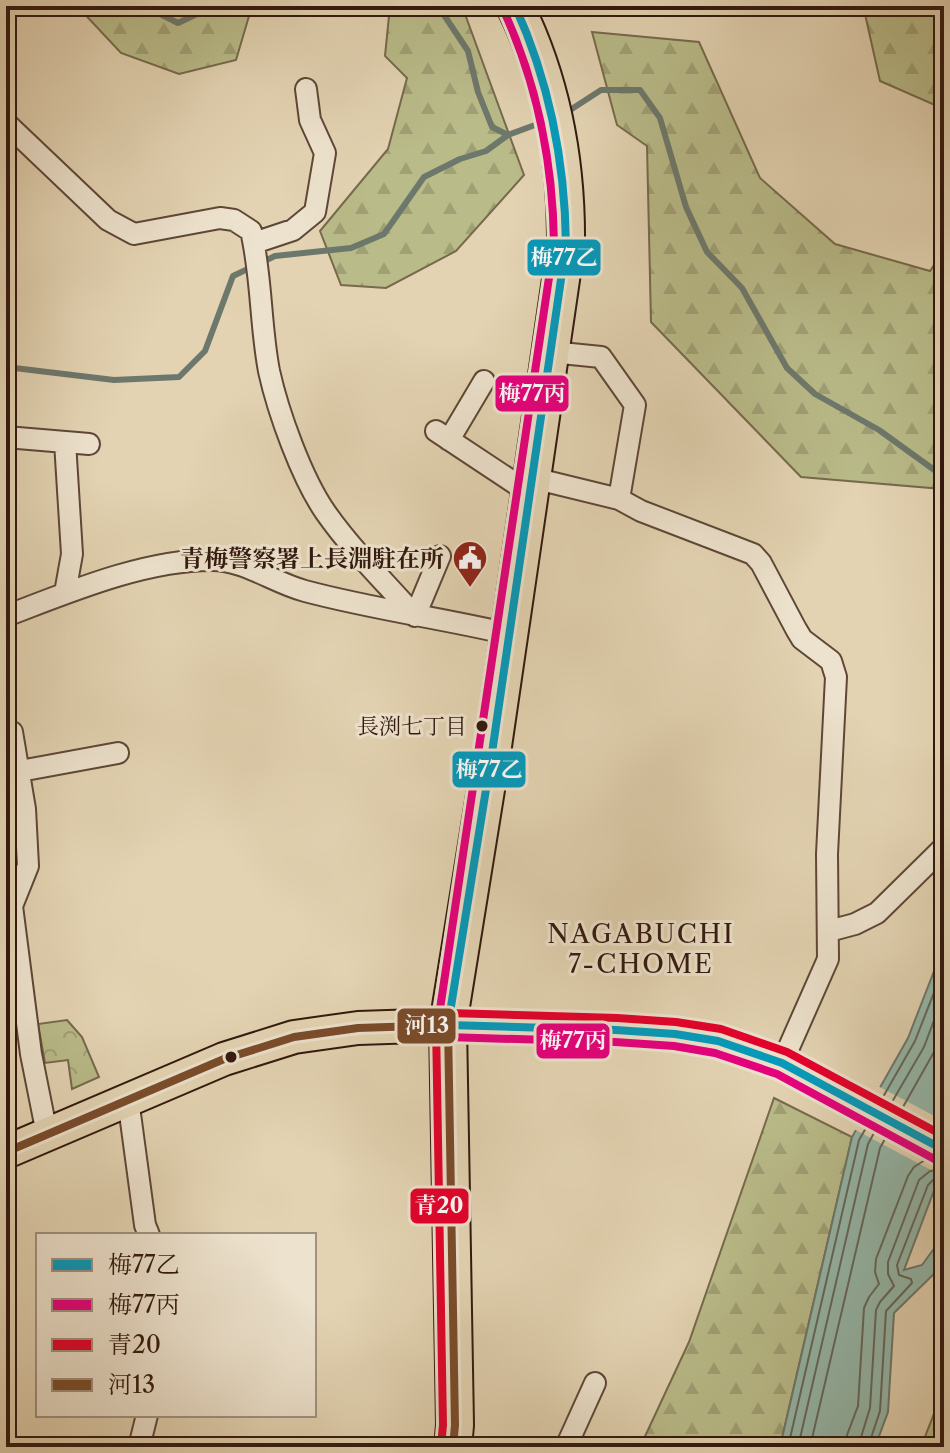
<svg xmlns="http://www.w3.org/2000/svg" width="950" height="1453" font-family="'Libre Caslon Text','Noto Serif JP',serif">
  <style>
    .forest { fill: url(#forest-firs); stroke: #766a4c; stroke-width: 2 }
    .park { fill: url(#park-crowns); stroke: #766a4c; stroke-width: 2 }
    .water { fill: #95b8aa; stroke: #6d786c; stroke-width: 2 }
    .pier { fill: #e3d3b2 }
    .lines { fill: none; stroke-linecap: round; stroke-linejoin: round }
    .shore { stroke: #64685c; stroke-width: 2 }
    .stream { stroke: #6d786c; stroke-width: 6 }
    .street-casing { stroke: #5e4737; stroke-width: 24 }
    .primary-casing { stroke: #32180e; stroke-width: 36 }
    .highway-casing { stroke: #32180e; stroke-width: 40 }
    .street { stroke: #ede2cd; stroke-width: 20 }
    .primary { stroke: #e3d3b2; stroke-width: 32 }
    .highway { stroke: #e3d3b2; stroke-width: 36 }
    .bus-1-casing { stroke: #ede2cd; stroke-width: 14 }
    .bus-2-casing { stroke: #ede2cd; stroke-width: 14 }
    .bus-3-casing { stroke: #ede2cd; stroke-width: 14 }
    .bus-4-casing { stroke: #ede2cd; stroke-width: 14 }
    .bus-1 { stroke: #059abb; stroke-width: 8 }
    .bus-2 { stroke: #e5007d; stroke-width: 8 }
    .bus-3 { stroke: #e4002b; stroke-width: 8 }
    .bus-4 { stroke: #7a4b2a; stroke-width: 8 }
    .bus-dot { fill: #32180e; stroke: #ede2cd; stroke-width: 3 }
    .labels { text-anchor: middle; dominant-baseline: central; stroke-width: 6; stroke-linejoin: round; paint-order: stroke }
    .bus-label { font-size: 22px; fill: #32180e; stroke: #ede2cd; text-anchor: end }
    .poi-label { font-size: 24px; font-weight: bold; fill: #32180e; stroke: #ede2cd; text-anchor: end }
    .neighbourhood-label { font-size: 26px; letter-spacing: 2px; fill: #32180e; stroke: #ede2cd }
    .line-badge { stroke: #ede2cd; stroke-width: 3 }
    .badge-label { font-size: 22px; text-anchor: middle; font-weight: bold; fill: #fff }
  </style>
  <defs>
    <pattern id="forest-firs" width="22" height="20" patternUnits="userSpaceOnUse" patternTransform="scale(2)"><rect width="22" height="20" fill="#b9bb89"/><path d="M5 1l3.5 6h-7zM16 11l3.5 6h-7z" fill="#a0a075"/></pattern>
    <pattern id="park-crowns" width="20" height="18" patternUnits="userSpaceOnUse" patternTransform="scale(2)"><rect width="20" height="18" fill="#b9bb89"/><path d="M2 6a3 3 0 1 1 6 0M12 15a3 3 0 1 1 6 0" fill="none" stroke="#a0a075"/></pattern>
  </defs>
  <rect width="100%" height="100%" fill="#e3d3b2"/>
  <filter id="stains"><feTurbulence type="fractalNoise" baseFrequency=".0025" numOctaves="4"/><feColorMatrix values="0 0 0 0 .2 0 0 0 0 .09 0 0 0 0 .02 0 0 0 .5 -.17"/></filter>
  <radialGradient id="worn" r=".72"><stop offset=".6" stop-color="#630" stop-opacity="0"/><stop offset="1" stop-color="#630" stop-opacity=".3"/></radialGradient>
  <path class="forest" d="M 77,6 L 252,6 L 236,60 L 179,74 L 121,53 Z
    M 390,6 L 462,6 L 524,175 L 456,251 L 386,288 L 341,285 L 320,231 L 388,149 L 407,78 L 385,56 Z
    M 853,6 L 944,6 L 944,109 L 880,81 L 865,14 Z
    M 592,32 L 699,42 L 760,178 L 835,244 L 930,271 L 944,250 L 944,504 L 942,489 L 801,477 L 651,322 L 647,146 L 617,125 Z
    M 774,1098 L 852,1137 L 780,1447 L 640,1447 L 689,1342 Z
    M 944,1388 L 944,1447 L 921,1447 Z"/>
  <path class="park" d="M 67,1020 L 82,1037 L 99,1077 L 72,1089 L 68,1060 L 45,1063 L 38,1024 Z"/>
  <path class="water" d="M 944,952 L 944,1187 L 935,1188 L 904,1270 L 922,1265 L 944,1235 L 944,1264 L 894,1313 L 888,1412 L 875,1447 L 780,1447 L 852,1137 L 908,1038 L 938,961 Z"/>
  <path class="pier" d="M 876,1085 L 944,1121 L 944,1177 L 852,1128 Z"/>
  <g class="lines">
    <path class="shore" d="M 883,1097 L 915,1041 L 944,967
      M 892,1102 L 924,1047 L 944,994
      M 903,1107 L 934,1052 L 944,1028
      M 788,1447 L 859,1140 L 866,1128
      M 798,1447 L 868,1144 L 874,1133
      M 810,1447 L 880,1148 L 885,1139
      M 846,1447 L 847,1435 L 858,1406 L 864,1308 L 869,1297 L 879,1284 L 875,1272 L 876,1259 L 908,1176 L 914,1167 L 925,1160
      M 858,1447 L 870,1408 L 876,1310 L 880,1302 L 894,1286 L 888,1274 L 888,1262 L 919,1180 L 930,1171 L 944,1169
      M 868,1447 L 880,1411 L 886,1311 L 912,1283 L 911,1279 L 899,1275 L 897,1265 L 928,1185 L 933,1180 L 944,1179"/>
    <path class="stream" d="M 144,6 L 178,23 L 203,11 L 205,6
      M 438,6 L 468,51 L 478,92 L 492,127 L 508,135 L 543,122
      M 564,114 L 601,90 L 640,90 L 660,118 L 686,207 L 707,252 L 742,288 L 787,368 L 815,394 L 879,430 L 944,477
      M 6,367 L 114,380 L 179,377 L 205,351 L 233,276 L 275,256 L 351,248 L 384,234 L 424,177 L 460,159 L 486,151 L 508,135"/>
    <g class="street-casing">
      <path id="street" d="M 6,123 L 108,220 L 134,234 L 220,218 L 234,220 L 251,231 C 262,277 260,324 269,371 C 278,412 302,479 326,513 C 352,550 385,582 415,616 L 440,556
        M 254,243 L 293,230 L 315,212 L 325,153 L 310,120 L 306,89
        M 551,352 L 601,357 L 635,405 L 619,499
        M 436,431 L 531,494
        M 6,437 L 89,444
        M 449,440 L 484,381
        M 533,478 L 619,499 L 641,511 L 753,554 L 761,563 L 796,629 L 802,639 L 831,661 L 836,677 L 827,854 L 828,959 L 782,1063
        M 65,593 L 72,554 L 65,442
        M 6,616 C 69,592 144,560 212,560 C 245,560 274,583 305,591 C 372,609 441,618 509,634
        M 12,732 L 25,809 L 28,866 L 12,906 L 31,1054 L 47,1134
        M 20,771 L 118,753
        M 829,931 L 855,924 L 877,913 L 944,847
        M 128,1099 L 145,1225 L 149,1235
        M 139,1447 L 147,1415
        M 566,1447 L 595,1383"/>
    </g>
    <g class="primary-casing">
      <path id="primary" d="M 6,1152 L 224,1059 L 294,1037 L 358,1028 L 448,1025 L 616,1030 L 675,1034 L 718,1041 L 782,1063 L 944,1150"/>
    </g>
    <g class="highway-casing">
      <path id="highway" d="M 453,1447 L 455,1425 L 448,1025 L 493,746 L 566,245 C 567,162 552,81 515,6"/>
    </g>
    <use href="#street" class="street"/>
    <use href="#primary" class="primary"/>
    <use href="#highway" class="highway"/>
    <g class="bus-1-casing">
      <path id="bus-1" d="M 448,1025 L 493,746 L 566,245 C 565,161 550,83 515,6
        M 448,1025 L 616,1030 L 675,1034 L 718,1041 L 782,1063 L 944,1150"/>
    </g>
    <g class="bus-2-casing">
      <path id="bus-2" d="M 504,11 C 538,86 553,162 554,244 L 437,1029 L 446,1037 L 615,1042 L 674,1046 L 715,1053 L 777,1074 L 938,1161"/>
    </g>
    <g class="bus-3-casing">
      <path id="bus-3" d="M 441,1446 L 443,1425 L 436,1025 L 441,1015 L 448,1013 L 617,1018 L 676,1022 L 721,1029 L 787,1052 L 944,1136"/>
    </g>
    <g class="bus-4-casing">
      <path id="bus-4" d="M 6,1152 L 224,1059 L 294,1037 L 358,1028 L 448,1025 L 455,1425 L 453,1447"/>
    </g>
    <use href="#bus-1" class="bus-1"/>
    <use href="#bus-2" class="bus-2"/>
    <use href="#bus-3" class="bus-3"/>
    <use href="#bus-4" class="bus-4"/>
  </g>
  <defs>
    <g id="civic-pin" transform="scale(1.8)"><path d="M0 17L-7.5 6A9.5 9.5 0 1 1 7.5 6Z" fill="#8f2418" stroke="#ede2cd"/><path d="M-.6-6.5H3V-4.5H.6V-3L4-1V1h2V6H-6V1h2V-1L-.6-3ZM-1.2 2.5V6h2.4V2.5Z" fill="#fff"/></g>
  </defs>
  <g fill-rule="evenodd">
    <use href="#civic-pin" x="470" y="558"/>
  </g>
  <g class="bus-dot">
    <circle cx="482" cy="726" r="7"/>
    <circle cx="231" cy="1057" r="7"/>
  </g>
  <g class="labels">
    <g class="bus-label">
      <text x="467" y="726">長渕七丁目</text>
    </g>
    <g class="poi-label">
      <text x="444" y="558">青梅警察署上長淵駐在所</text>
    </g>
    <g class="neighbourhood-label">
      <text x="641" y="934">NAGABUCHI<tspan x="641" dy="30">7-CHOME</tspan></text>
    </g>
  </g>
  <g class="line-badge">
    <rect x="526" y="238" width="76" height="39" rx="8" fill="#059abb"/>
    <rect x="494" y="374" width="76" height="39" rx="8" fill="#e5007d"/>
    <rect x="451" y="750" width="76" height="39" rx="8" fill="#059abb"/>
    <rect x="396" y="1007" width="61" height="38" rx="8" fill="#7a4b2a"/>
    <rect x="535" y="1022" width="76" height="38" rx="8" fill="#e5007d"/>
    <rect x="409" y="1187" width="61" height="38" rx="8" fill="#e4002b"/>
  </g>
  <g class="badge-label">
    <text x="564" y="265">梅77乙</text>
    <text x="532" y="401">梅77丙</text>
    <text x="489" y="777">梅77乙</text>
    <text x="427" y="1033">河13</text>
    <text x="573" y="1048">梅77丙</text>
    <text x="439" y="1213">青20</text>
  </g>
  <rect width="950" height="1453" fill="none" stroke="#e3d3b2" stroke-width="32"/>
  <rect x="8" y="8" width="934" height="1437" fill="none" stroke="#32180e" stroke-width="4"/>
  <rect x="16" y="16" width="918" height="1421" fill="none" stroke="#32180e" stroke-width="2"/>
  <rect x="36" y="1233" width="280" height="184" fill="#ede2cd" stroke="#a29181" stroke-width="2"/>
  <rect x="52" y="1259" width="40" height="12" fill="#059abb" stroke="#a29181" stroke-width="2"/>
  <text x="108" y="1273" font-size="24" fill="#32180e">梅77乙</text>
  <rect x="52" y="1299" width="40" height="12" fill="#e5007d" stroke="#a29181" stroke-width="2"/>
  <text x="108" y="1313" font-size="24" fill="#32180e">梅77丙</text>
  <rect x="52" y="1339" width="40" height="12" fill="#e4002b" stroke="#a29181" stroke-width="2"/>
  <text x="108" y="1353" font-size="24" fill="#32180e">青20</text>
  <rect x="52" y="1379" width="40" height="12" fill="#7a4b2a" stroke="#a29181" stroke-width="2"/>
  <text x="108" y="1393" font-size="24" fill="#32180e">河13</text>
  <rect width="100%" height="100%" filter="url(#stains)"/>
  <rect width="100%" height="100%" fill="url(#worn)"/>
</svg>
